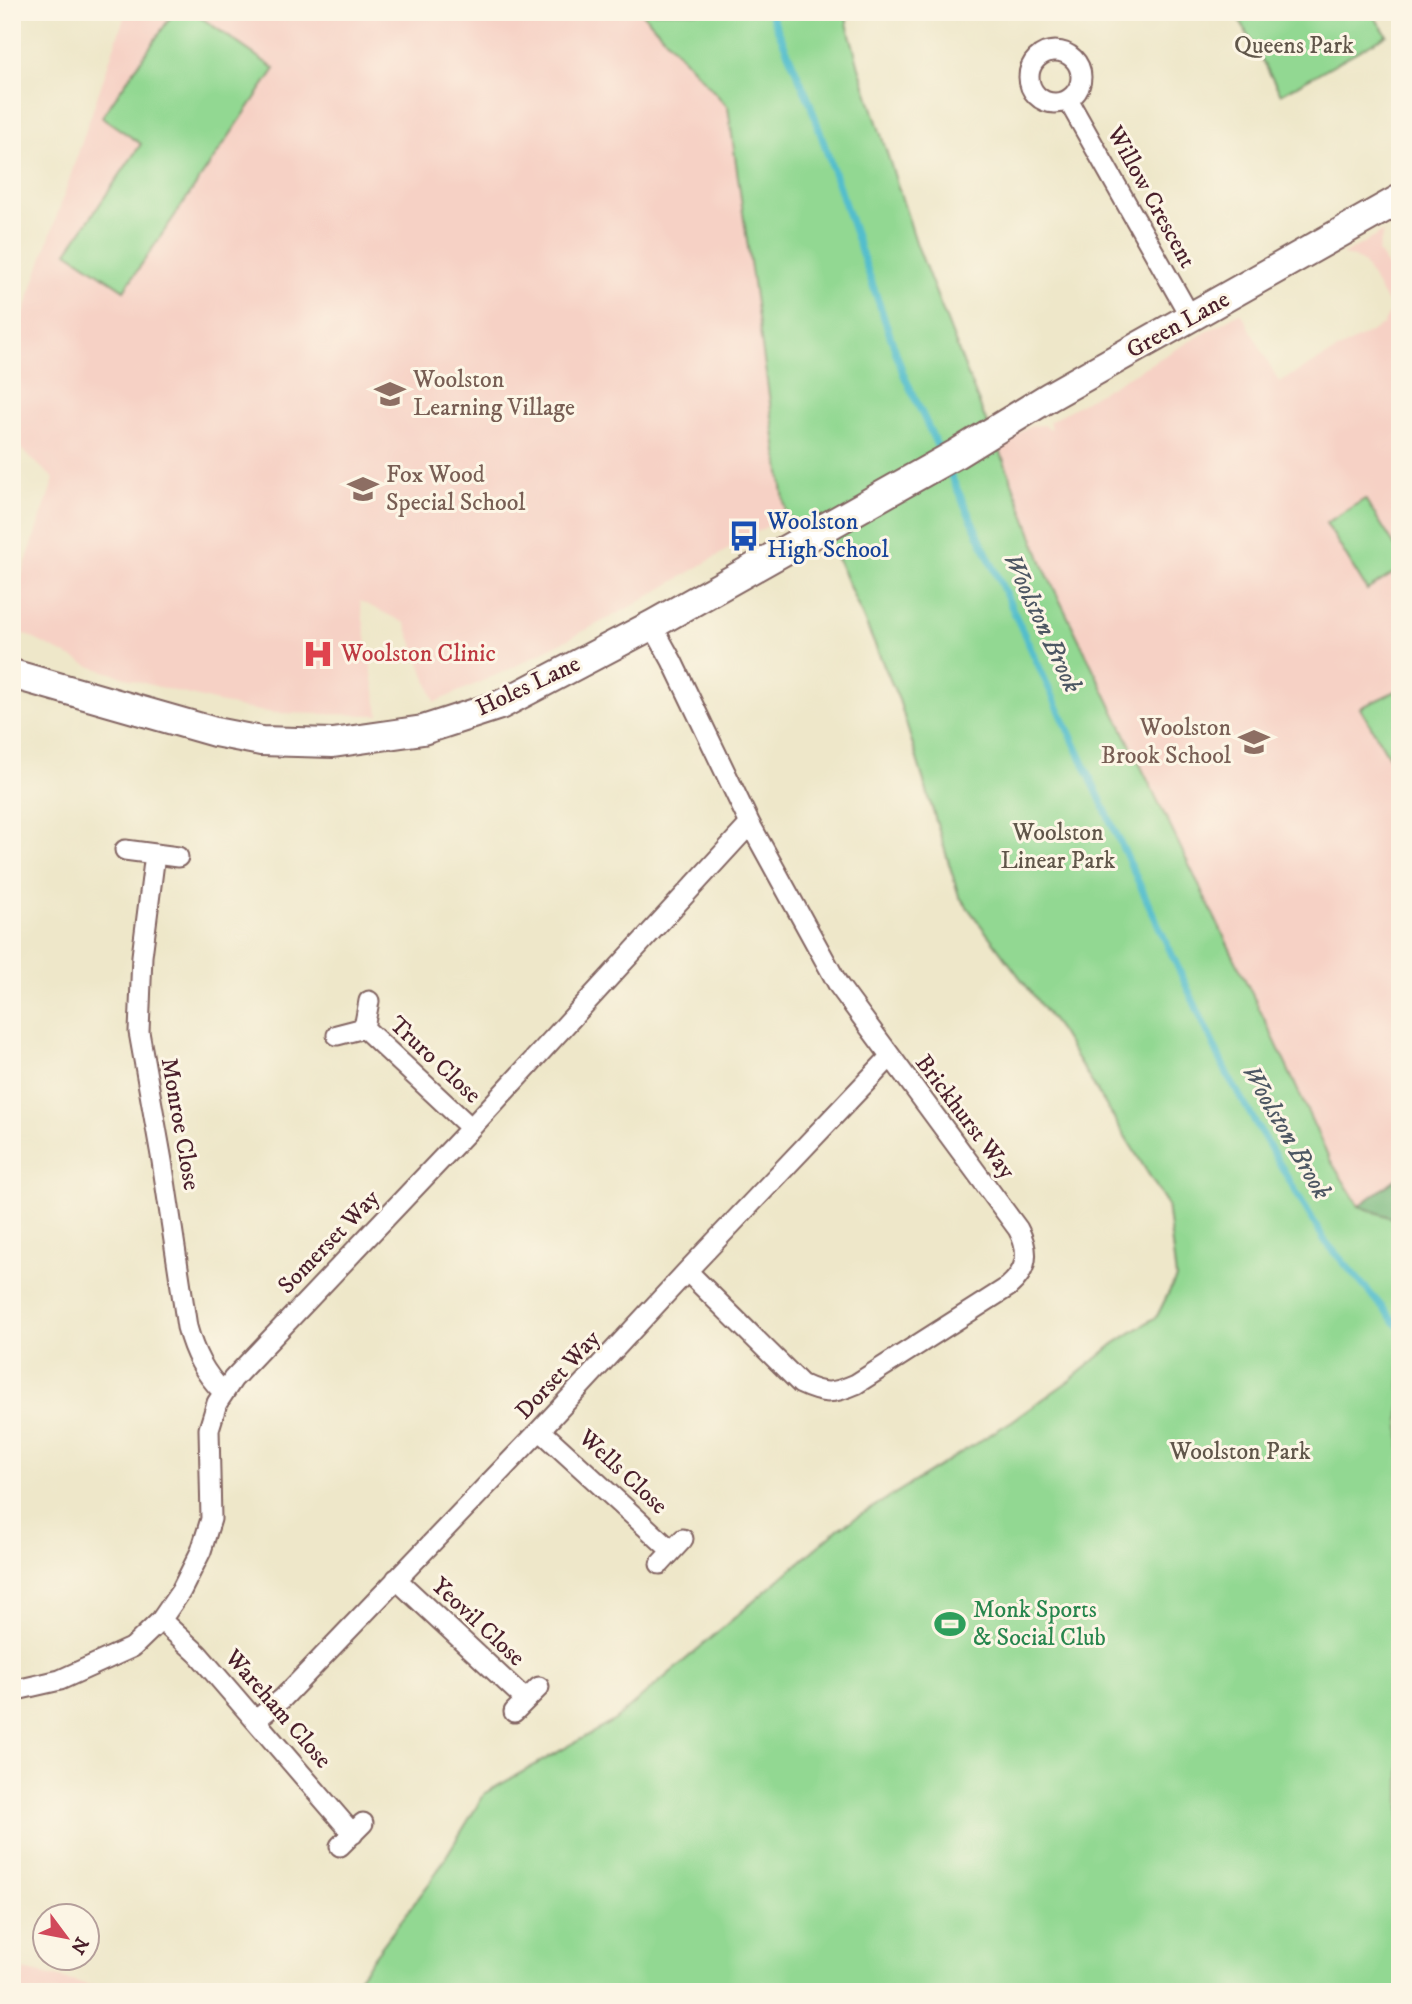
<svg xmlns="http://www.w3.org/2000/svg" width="1412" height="2004" font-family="'IM FELL DW Pica',serif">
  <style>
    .built { fill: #f6d1c5 }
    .green { fill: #92d892; stroke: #6e7c5e; stroke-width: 2 }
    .forest { fill: #75b87c; stroke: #606c54; stroke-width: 2 }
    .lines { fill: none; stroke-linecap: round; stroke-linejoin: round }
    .stream { stroke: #52becc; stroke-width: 7 }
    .street-casing { stroke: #836562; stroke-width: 23 }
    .secondary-casing { stroke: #836562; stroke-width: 32 }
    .street { stroke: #fff; stroke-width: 19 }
    .secondary { stroke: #fff; stroke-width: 28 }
    .labels { text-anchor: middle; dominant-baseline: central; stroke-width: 6; stroke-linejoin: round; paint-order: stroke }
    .park-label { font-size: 24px; fill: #60564a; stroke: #fcf5e5 }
    .street-label { font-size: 24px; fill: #4a1f2b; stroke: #fcf5e5 }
    .education-label { font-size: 24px; fill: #785e54; stroke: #fcf5e5; text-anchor: start }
    .transit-label { font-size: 24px; fill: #164399; stroke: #fcf5e5; text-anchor: start }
    .health-label { font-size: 24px; fill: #be3a42; stroke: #fcf5e5; text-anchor: start }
    .leisure-label { font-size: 24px; fill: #27864d; stroke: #fcf5e5; text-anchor: start }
    .water-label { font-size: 26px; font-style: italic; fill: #4d5763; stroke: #fcf5e5 }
  </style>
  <rect width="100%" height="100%" fill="#fcf5e5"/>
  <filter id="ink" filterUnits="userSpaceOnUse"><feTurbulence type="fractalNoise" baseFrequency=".0143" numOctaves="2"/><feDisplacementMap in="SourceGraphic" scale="14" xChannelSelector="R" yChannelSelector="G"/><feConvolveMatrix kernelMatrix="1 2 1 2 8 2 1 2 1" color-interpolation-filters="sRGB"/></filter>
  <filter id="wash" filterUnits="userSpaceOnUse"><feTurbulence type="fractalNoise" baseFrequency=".00686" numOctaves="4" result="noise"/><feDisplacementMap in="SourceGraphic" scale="28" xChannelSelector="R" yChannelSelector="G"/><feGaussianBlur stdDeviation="1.57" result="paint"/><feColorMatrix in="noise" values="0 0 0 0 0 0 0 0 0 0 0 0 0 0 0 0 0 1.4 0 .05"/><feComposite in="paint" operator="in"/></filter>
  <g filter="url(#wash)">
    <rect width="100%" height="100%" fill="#eee7c9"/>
    <path class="built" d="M 126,12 L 641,12 L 728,107 L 786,515 L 636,604 L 512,668 L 435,702 L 405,623 L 360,601 L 379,715 L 275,713 L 241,708 L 136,681 L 89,666 L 12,628 L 12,604 L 54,479 L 12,441 L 12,348 Z
      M 1383,232 L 1378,252 L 1400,287 L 1400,689 L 1361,708 L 1400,775 L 1400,1176 L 1359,1206 L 1329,1158 L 1275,1041 L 1046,572 L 998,445 L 1031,426 L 1043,425 L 1051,429 L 1049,422 L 1241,312 L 1279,382 L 1383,325 L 1391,309 L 1364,264 L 1354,257 L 1342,255 Z
      M 24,1970 L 98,1987 L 114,1992 L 18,1992 Z"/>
    <path class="green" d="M 174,12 L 193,12 L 275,69 L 124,290 L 67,252 L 141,144 L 102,117 Z
      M 641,12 L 847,12 L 847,23 L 859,67 L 917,245 L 984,416 L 998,445 L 1046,572 L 1275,1041 L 1329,1158 L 1359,1206 L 1400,1221 L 1400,1992 L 346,1992 L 349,1990 L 431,1881 L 485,1793 L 615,1720 L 838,1529 L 1012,1421 L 1070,1380 L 1114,1344 L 1157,1316 L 1176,1278 L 1167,1204 L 1060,1031 L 959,896 L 899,700 L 833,549 L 786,515 L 728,107 Z
      M 1235,12 L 1371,12 L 1387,35 L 1281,94 Z
      M 1365,499 L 1400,554 L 1400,569 L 1367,590 L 1326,523 Z
      M 1400,689 L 1400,775 L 1360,708 Z"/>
    <path class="forest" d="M 1400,1176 L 1400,1221 L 1359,1206 Z"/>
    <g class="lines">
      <path class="stream" d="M 770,12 L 810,103 L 903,373 L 941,454
        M 946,465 L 1228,1076 L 1325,1241 L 1400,1328"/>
    </g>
  </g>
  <g filter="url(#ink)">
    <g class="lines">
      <g class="street-casing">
        <path id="street" d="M1029 77a26 26 0 1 1 52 0a26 26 0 1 1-52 0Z
          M 1068,100 L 1191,318
          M 652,625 L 672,661 L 750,824 L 839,986 L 1018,1229 C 1030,1251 1028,1270 1008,1287 L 856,1384 C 833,1394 824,1395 801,1384 L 687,1271
          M 125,850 L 178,857
          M 155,854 L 142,956 L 139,1032 L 162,1161 L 187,1327 C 194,1353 204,1373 223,1392
          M 364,1028 L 471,1128
          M 337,1035 L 364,1028 L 369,1001
          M 540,1430 L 672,1551
          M 660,1564 L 683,1539
          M 396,1579 L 526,1700
          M 161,1620 L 198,1654 L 353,1834
          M 12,1691 L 60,1680 L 133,1647 L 161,1620 L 181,1591 L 201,1551 L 211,1519 L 209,1429 L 217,1403 L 233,1379 L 471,1128 L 750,824
          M 514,1712 L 539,1687
          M 256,1720 L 283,1698 L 540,1430 L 687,1271 L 890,1057
          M 340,1846 L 363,1823"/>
      </g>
      <g class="secondary-casing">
        <path id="secondary" d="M 12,674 L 215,732 L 261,741 L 333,743 L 423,730 L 500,705 L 652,625 L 956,454 L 1049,397 L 1400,199"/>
      </g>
      <use href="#street" class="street"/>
      <use href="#secondary" class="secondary"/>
    </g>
  </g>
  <defs>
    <g id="school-bare" transform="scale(2.415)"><path d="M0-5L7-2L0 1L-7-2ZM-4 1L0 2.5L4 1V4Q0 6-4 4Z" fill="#8d6e63" stroke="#fcf5e5" stroke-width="2.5" paint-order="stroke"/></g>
    <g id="bus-bare" transform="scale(2.415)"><path d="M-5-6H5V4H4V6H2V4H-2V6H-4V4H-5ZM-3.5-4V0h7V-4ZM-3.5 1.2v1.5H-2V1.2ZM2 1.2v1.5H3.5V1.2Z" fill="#1a4fb4" stroke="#fcf5e5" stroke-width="2.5" paint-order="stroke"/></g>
    <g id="hospital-bare" transform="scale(2.415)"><path d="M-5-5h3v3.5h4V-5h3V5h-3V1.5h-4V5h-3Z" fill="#e0444e" stroke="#fcf5e5" stroke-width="2.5" paint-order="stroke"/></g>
    <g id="stadium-bare" transform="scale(2.415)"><path d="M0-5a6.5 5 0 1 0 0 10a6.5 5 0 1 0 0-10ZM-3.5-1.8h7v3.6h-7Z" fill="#2e9e5b" stroke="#fcf5e5" stroke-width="2.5" paint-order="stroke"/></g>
  </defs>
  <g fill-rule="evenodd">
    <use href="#school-bare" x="390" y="394"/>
    <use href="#school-bare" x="363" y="489"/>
    <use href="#bus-bare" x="744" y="536"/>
    <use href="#hospital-bare" x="318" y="654"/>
    <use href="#school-bare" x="1254" y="742"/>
    <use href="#stadium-bare" x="950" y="1624"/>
  </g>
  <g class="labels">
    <g class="park-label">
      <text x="1294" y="46">Queens Park</text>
      <text x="1058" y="833">Woolston<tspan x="1058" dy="28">Linear Park</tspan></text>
      <text x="1240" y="1452">Woolston Park</text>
    </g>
    <g class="street-label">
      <text transform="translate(1151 197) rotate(61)">Willow Crescent</text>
      <text transform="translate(1178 325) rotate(-29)">Green Lane</text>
      <text transform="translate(528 686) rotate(-25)">Holes Lane</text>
      <text transform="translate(435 1060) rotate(43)">Truro Close</text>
      <text transform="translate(965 1117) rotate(53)">Brickhurst Way</text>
      <text transform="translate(180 1124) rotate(80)">Monroe Close</text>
      <text transform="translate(329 1242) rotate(-46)">Somerset Way</text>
      <text transform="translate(558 1375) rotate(-47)">Dorset Way</text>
      <text transform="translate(623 1472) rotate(43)">Wells Close</text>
      <text transform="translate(478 1622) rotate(43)">Yeovil Close</text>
      <text transform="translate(278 1709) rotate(49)">Wareham Close</text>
    </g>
    <g class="education-label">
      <text x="413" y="380">Woolston<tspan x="413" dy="28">Learning Village</tspan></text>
      <text x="386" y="475">Fox Wood<tspan x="386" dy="28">Special School</tspan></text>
      <text x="1231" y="728" text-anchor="end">Woolston<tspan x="1231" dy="28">Brook School</tspan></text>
    </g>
    <g class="transit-label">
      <text x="767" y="522">Woolston<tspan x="767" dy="28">High School</tspan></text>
    </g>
    <g class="health-label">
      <text x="341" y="654">Woolston Clinic</text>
    </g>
    <g class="leisure-label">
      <text x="973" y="1610">Monk Sports<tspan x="973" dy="28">&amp; Social Club</tspan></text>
    </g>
    <g class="water-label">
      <text transform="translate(1042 623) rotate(65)">Woolston Brook</text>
      <text transform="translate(1286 1132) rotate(60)">Woolston Brook</text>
    </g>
  </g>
  <rect width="1412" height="2004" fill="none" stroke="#fcf5e5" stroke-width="42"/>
  <g transform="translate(66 1937) rotate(122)"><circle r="33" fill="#fcf5e5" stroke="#b59f9b" stroke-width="2"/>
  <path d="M0-5L12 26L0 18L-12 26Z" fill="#d1495b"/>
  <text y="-10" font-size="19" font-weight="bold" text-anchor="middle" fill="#4a1f2b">N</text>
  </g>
</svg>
